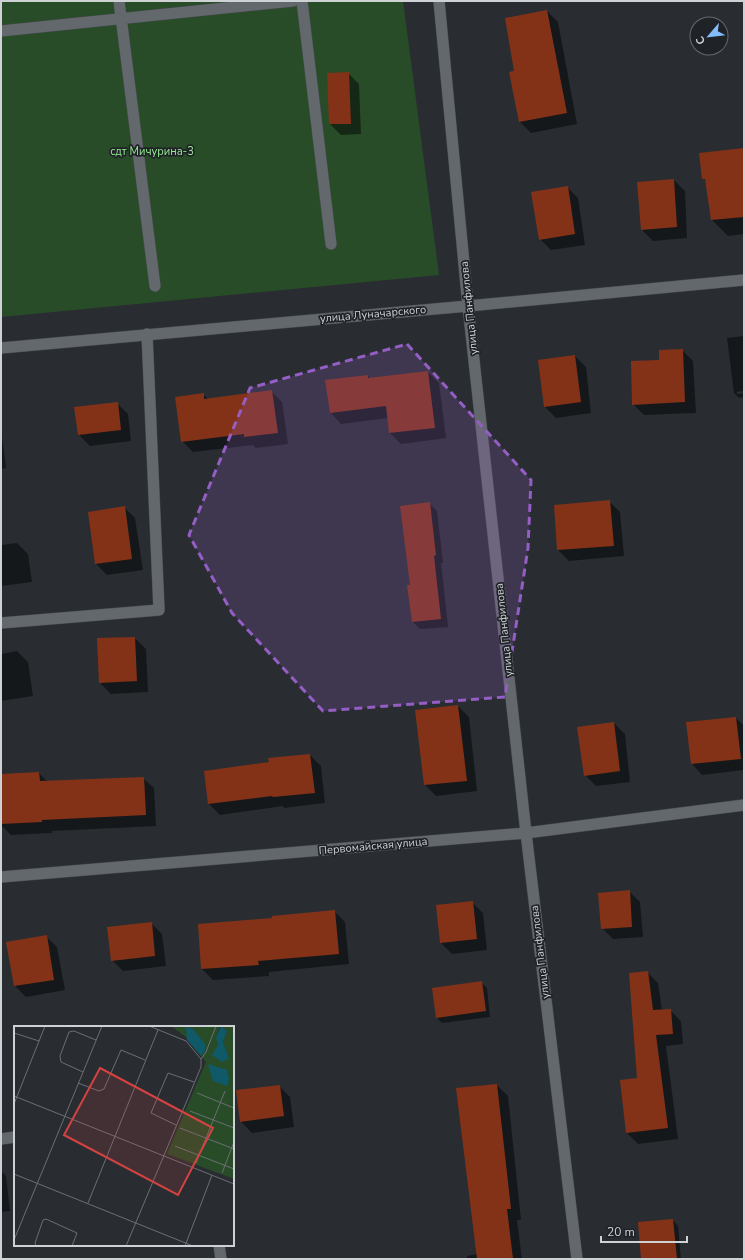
<svg xmlns="http://www.w3.org/2000/svg" width="745" height="1260" font-family="'Nunito Sans',sans-serif">
  <style>
    .green { fill: #294c28 }
    .shadow { fill: #0007 }
    .building { fill: #833218 }
    .lines { fill: none; stroke-linecap: round; stroke-linejoin: round }
    .service-casing { stroke: #464a4e; stroke-width: 12 }
    .minor-casing { stroke: #464a4e; stroke-width: 12 }
    .service { stroke: #63686d; stroke-width: 11 }
    .minor { stroke: #63686d; stroke-width: 11 }
    .marked { fill: #945ec5; fill-opacity: 0.2; stroke: #945ec5; stroke-width: 3; stroke-dasharray: 8 5; stroke-linejoin: round }
    .labels { text-anchor: middle; dominant-baseline: central; stroke-width: 3.5; stroke-linejoin: round; paint-order: stroke }
    .park-label { font-size: 11px; fill: #97ee94; stroke: #1f2328 }
    .street-label { font-size: 11px; fill: #cfd2d4; stroke: #1f2328 }
    .inset-road { fill: none; stroke: #6b6f73; stroke-width: 1 }
    .view { fill: #d54242; fill-opacity: 0.15; stroke: #d54242; stroke-width: 2 }
    .inset-edge { fill: none; stroke: #cfd2d4; stroke-width: 2 }
  </style>
  <rect width="100%" height="100%" fill="#292d32"/>
  <path class="green" d="M 1,1 L 403,1 L 439,275 L 1,317 Z"/>
  <path class="shadow" d="M 547,11 L 558,22 L 577,124 L 531,133 L 520,122 L 516,72 Z
    M 348,73 L 359,84 L 361,134 L 341,135 L 330,124 Z
    M 744,149 L 744,234 L 728,236 L 712,220 L 707,182 L 703,178 Z
    M 674,180 L 685,191 L 687,238 L 653,241 L 642,230 L 638,183 Z
    M 567,187 L 578,198 L 585,245 L 551,250 L 540,239 Z
    M 744,336 L 744,391 L 737,392 L 737,394 L 744,393 L 744,397 L 739,398 L 734,393 L 727,338 Z
    M 682,350 L 693,361 L 696,413 L 644,415 L 633,404 L 660,361 Z
    M 575,356 L 586,367 L 591,413 L 556,418 L 545,407 Z
    M 428,372 L 439,383 L 446,438 L 401,444 L 390,433 L 388,418 L 341,424 L 331,413 L 327,381 L 368,376 L 371,379 Z
    M 271,391 L 282,402 L 288,444 L 256,448 L 253,445 L 193,452 L 182,441 L 203,394 L 209,400 Z
    M 117,403 L 128,414 L 131,441 L 90,446 L 79,435 Z
    M 1,428 L 6,468 L 1,469 Z
    M 609,501 L 620,512 L 624,556 L 569,561 L 558,550 L 555,506 Z
    M 429,503 L 437,511 L 443,563 L 441,563 L 448,627 L 420,629 L 413,622 L 411,586 Z
    M 124,507 L 135,518 L 143,570 L 107,575 L 96,564 L 89,512 Z
    M 17,543 L 28,554 L 32,582 L 1,586 L 1,545 Z
    M 135,638 L 146,649 L 148,692 L 111,694 L 100,683 Z
    M 17,651 L 28,662 L 33,696 L 1,701 L 1,654 Z
    M 458,706 L 469,717 L 477,791 L 436,796 L 425,785 L 416,710 Z
    M 736,718 L 744,726 L 744,770 L 702,775 L 692,764 Z
    M 614,723 L 625,734 L 630,782 L 596,786 L 585,775 Z
    M 310,755 L 321,766 L 325,803 L 284,808 L 283,806 L 220,815 L 209,804 L 205,772 L 270,763 Z
    M 39,773 L 48,782 L 143,778 L 154,788 L 156,826 L 52,831 L 52,833 L 11,835 L 1,825 L 1,775 Z
    M 629,891 L 640,902 L 643,937 L 613,939 L 602,928 Z
    M 472,902 L 483,913 L 487,950 L 452,954 L 441,943 L 437,906 Z
    M 334,911 L 345,922 L 349,964 L 269,972 L 269,976 L 213,980 L 202,969 L 274,919 Z
    M 151,923 L 162,934 L 166,966 L 123,971 L 112,960 Z
    M 46,936 L 57,947 L 65,990 L 26,997 L 15,986 L 8,943 Z
    M 647,972 L 658,983 L 662,1010 L 670,1010 L 681,1021 L 683,1044 L 666,1046 L 678,1139 L 638,1144 L 627,1133 L 638,1079 Z
    M 481,982 L 487,988 L 490,1017 L 442,1023 L 437,1018 Z
    M 497,1085 L 508,1096 L 521,1220 L 517,1220 L 522,1259 L 467,1259 L 467,1256 L 477,1254 Z
    M 279,1086 L 290,1097 L 294,1127 L 252,1133 L 241,1122 Z
    M 1,1171 L 6,1176 L 10,1211 L 1,1212 Z
    M 673,1220 L 678,1226 L 681,1259 L 642,1259 Z"/>
  <path class="building" d="M 547,10 L 567,113 L 519,122 L 509,72 L 514,71 L 505,18 Z
    M 349,72 L 351,124 L 329,124 L 327,73 Z
    M 744,148 L 744,217 L 711,220 L 705,179 L 702,179 L 699,153 Z
    M 674,179 L 677,227 L 641,230 L 637,182 Z
    M 568,186 L 575,234 L 539,240 L 531,192 Z
    M 683,349 L 685,402 L 632,405 L 631,361 L 659,360 L 659,350 Z
    M 575,355 L 581,402 L 544,407 L 538,360 Z
    M 428,371 L 435,428 L 389,433 L 386,406 L 330,413 L 325,380 L 368,375 L 368,378 Z
    M 272,390 L 278,433 L 244,437 L 244,434 L 181,442 L 175,397 L 204,393 L 204,399 Z
    M 118,402 L 121,430 L 78,435 L 74,407 Z
    M 610,500 L 614,546 L 557,550 L 554,505 Z
    M 430,502 L 436,555 L 434,556 L 441,619 L 412,622 L 407,585 L 410,585 L 400,506 Z
    M 125,506 L 132,559 L 95,564 L 88,512 Z
    M 135,637 L 137,681 L 99,683 L 97,638 Z
    M 458,705 L 467,781 L 424,785 L 415,710 Z
    M 736,717 L 741,759 L 691,764 L 686,722 Z
    M 614,722 L 620,771 L 584,776 L 577,727 Z
    M 310,754 L 315,793 L 273,797 L 272,796 L 208,804 L 204,771 L 269,762 L 268,758 Z
    M 39,772 L 40,781 L 144,777 L 146,815 L 42,820 L 42,822 L 1,824 L 1,774 Z
    M 630,890 L 632,927 L 601,929 L 598,893 Z
    M 473,901 L 477,939 L 440,943 L 436,905 Z
    M 335,910 L 339,954 L 258,961 L 259,965 L 201,969 L 198,924 L 272,918 L 272,916 Z
    M 152,922 L 155,956 L 111,961 L 107,927 Z
    M 47,935 L 54,980 L 14,986 L 6,942 Z
    M 648,971 L 653,1010 L 671,1009 L 673,1034 L 656,1035 L 668,1128 L 626,1133 L 620,1080 L 637,1078 L 629,973 Z
    M 482,981 L 486,1011 L 436,1018 L 432,988 Z
    M 497,1084 L 511,1209 L 507,1209 L 513,1259 L 477,1259 L 456,1088 Z
    M 280,1085 L 284,1116 L 240,1122 L 236,1090 Z
    M 673,1219 L 677,1259 L 641,1259 L 638,1222 Z"/>
  <g class="lines">
    <g class="service-casing">
      <path id="service" d="M 119,1 L 155,286
        M 302,1 L 331,244
        M 1,31 L 293,1
        M 1,623 L 159,610 L 147,334
        M 1,1139 L 15,1137
        M 219,1245 L 221,1259"/>
    </g>
    <g class="minor-casing">
      <path id="minor" d="M 439,1 L 468,306 L 526,833 L 577,1259
        M 1,348 L 468,306 L 744,280
        M 1,877 L 526,833 L 744,805"/>
    </g>
    <use href="#service" class="service"/>
    <use href="#minor" class="minor"/>
  </g>
  <path class="marked" d="M 407,344 L 531,480 L 528,548 L 505,697 L 323,711 L 232,613 L 189,535 L 250,388 Z"/>
  <g class="labels">
    <g class="park-label">
      <text x="152" y="151">сдт Мичурина-3</text>
    </g>
    <g class="street-label">
      <text transform="translate(469 308) rotate(-96)">улица Панфилова</text>
      <text transform="translate(373 314) rotate(-5)">улица Луначарского</text>
      <text transform="translate(504 630) rotate(-96)">улица Панфилова</text>
      <text transform="translate(373 846) rotate(-5)">Первомайская улица</text>
      <text transform="translate(540 952) rotate(-97)">улица Панфилова</text>
    </g>
  </g>
  <g transform="translate(14 1026)">
    <rect width="220" height="220" fill="#292d32"/>
    <path d="M 157,0 L 206,0 L 202,11 L 215,32 L 209,16 L 213,5 L 207,0 L 220,0 L 220,153 L 153,128 L 192,36 L 187,30 L 191,25 Z" fill="#294c28"/>
    <path d="M 207,0 L 213,5 L 209,16 L 215,32 L 208,36 L 198,29 L 204,19 L 202,11 ZM 172,1 L 179,3 L 191,18 L 191,25 L 187,30 L 173,14 ZM 194,38 L 213,44 L 215,54 L 213,60 L 199,55 Z" fill="#0f5968"/>
    <path class="inset-road" d="M 135,0 L 172,15 L 187,33M 0,7 L 25,15M 187,33 L 192,26 L 202,0M 69,46 L 47,36 L 46,30 L 55,6 L 60,5 L 82,14M 64,57 L 85,65 L 90,63 L 107,24 L 131,34M 183,67 L 220,82M 0,70 L 220,158M 0,78 L 31,0M 176,85 L 220,102M 162,99 L 137,87 L 154,47 L 180,56M 166,102 L 220,123M 161,120 L 220,143M 182,137 L 211,65M 208,147 L 220,116M 0,148 L 179,220M 74,177 L 144,4M 0,214 L 88,0M 22,220 L 21,217 L 29,194 L 32,193 L 63,207 L 58,220M 112,220 L 187,41 L 187,33M 171,220 L 198,149"/>
    <path class="view" d="M 86,42 L 199,102 L 164,169 L 50,109 Z"/>
    <rect width="220" height="220" class="inset-edge"/>
  </g>
  <rect width="745" height="1260" fill="none" stroke="#cfd2d4" stroke-width="4"/>
  <g transform="translate(709 36) rotate(242)"><circle r="19" fill="#1f2328" stroke="#65696d"/>
  <path d="M0-3L7 15L0 10L-7 15Z" fill="#82bcfa"/>
  <text y="-6" font-size="11" font-weight="bold" text-anchor="middle" fill="#cfd2d4">С</text>
  </g>
  <path d="M601 1236v6h86v-6" fill="none" stroke="#cfd2d4" stroke-width="2"/>
  <text x="607" y="1236" font-size="12" fill="#cfd2d4" stroke="#1f2328" stroke-width="3" paint-order="stroke">20 m</text>
</svg>
